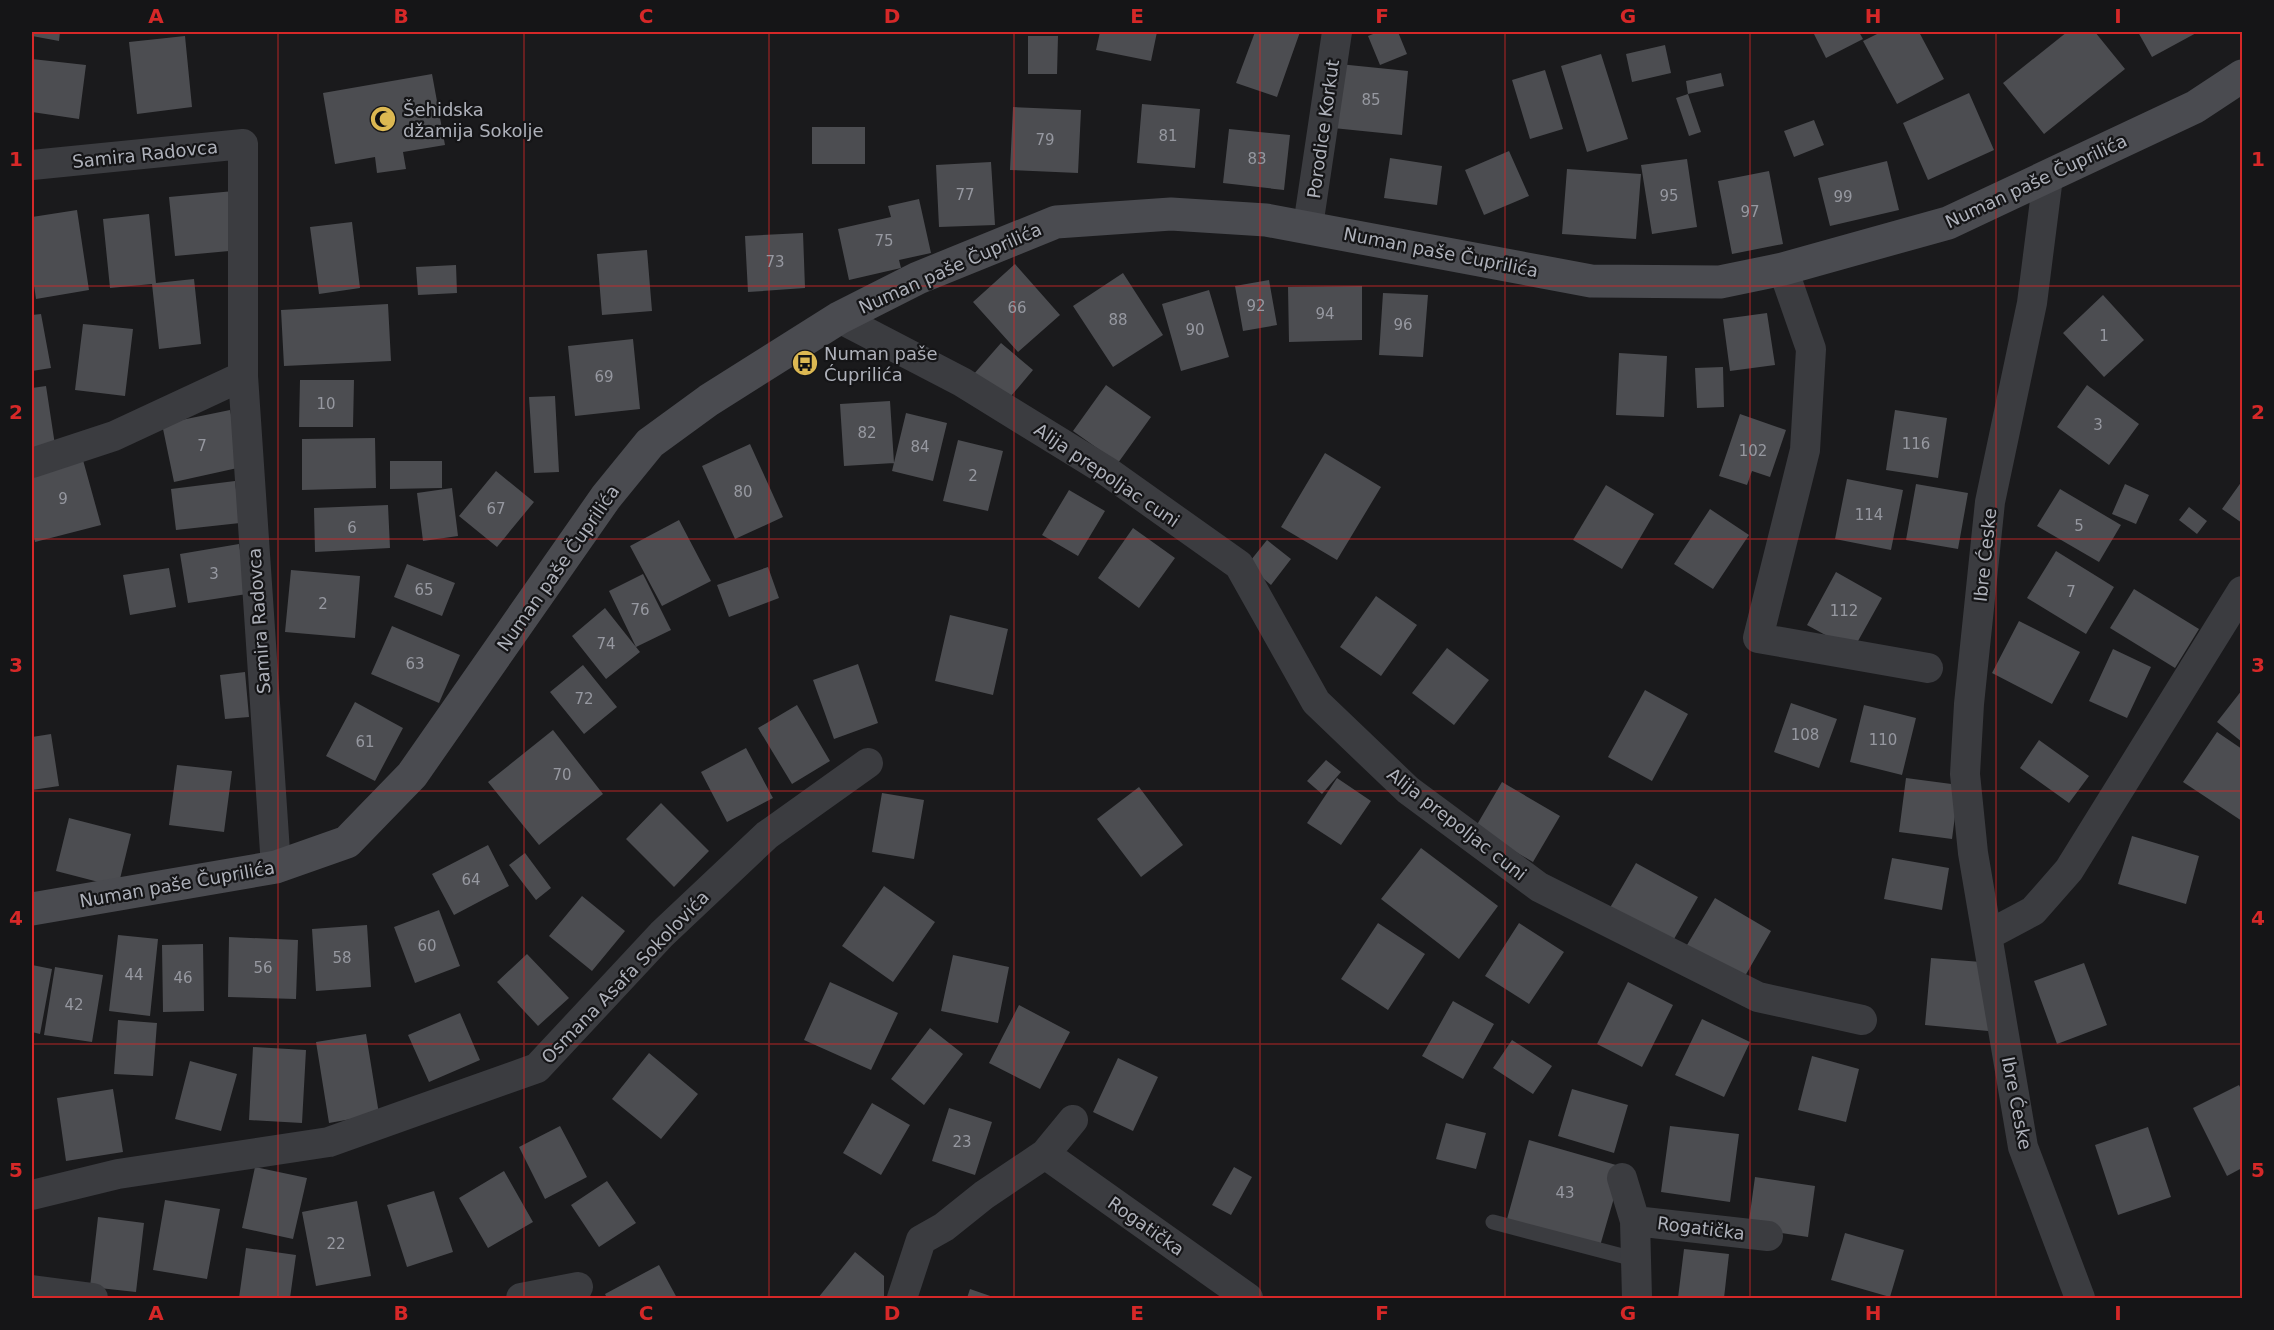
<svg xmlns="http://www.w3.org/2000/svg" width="2274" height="1330" font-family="'DejaVu Sans',sans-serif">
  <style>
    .building { fill: #4c4d51 }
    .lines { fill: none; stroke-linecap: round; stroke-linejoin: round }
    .lane { stroke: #3b3c40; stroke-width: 15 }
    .street { stroke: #3b3c40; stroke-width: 30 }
    .secondary { stroke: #4a4b50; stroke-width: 33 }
    .grid { fill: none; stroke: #d62828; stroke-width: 1.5; stroke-opacity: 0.55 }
    .labels { text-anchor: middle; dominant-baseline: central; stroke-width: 4.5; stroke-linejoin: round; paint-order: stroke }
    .number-label { font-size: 15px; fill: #9698a0 }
    .poi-label { font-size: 18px; fill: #aeb1ba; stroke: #151517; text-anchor: start }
    .street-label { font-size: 18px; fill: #aeb1ba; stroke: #151517 }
    .neatline { fill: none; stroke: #d62828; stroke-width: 2 }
    .grid-label { font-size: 20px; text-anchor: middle; font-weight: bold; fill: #d62828 }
  </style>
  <rect width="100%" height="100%" fill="#1a1a1c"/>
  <path class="building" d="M 32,32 L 60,32 L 59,41 L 32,36 Z
    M 1100,32 L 1157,32 L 1151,61 L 1096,50 Z
    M 1255,32 L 1300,32 L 1277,97 L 1236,83 Z
    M 1378,32 L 1398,32 L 1407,54 L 1380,65 L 1368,36 Z
    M 1813,32 L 1859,32 L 1863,39 L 1826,58 Z
    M 1881,32 L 1919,32 L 1944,79 L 1897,104 L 1863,41 Z
    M 2067,32 L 2095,32 L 2125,69 L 2044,134 L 2003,83 Z
    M 2138,32 L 2198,32 L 2152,57 Z
    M 185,36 L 192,107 L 137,114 L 129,42 Z
    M 1028,36 L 1058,36 L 1057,74 L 1028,74 Z
    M 1665,45 L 1671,73 L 1632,82 L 1626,54 Z
    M 1601,54 L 1628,139 L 1587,152 L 1561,66 Z
    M 32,59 L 86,65 L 79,119 L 32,112 Z
    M 1339,64 L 1408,71 L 1402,135 L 1333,128 Z
    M 1545,70 L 1563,129 L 1530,139 L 1512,80 Z
    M 1721,73 L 1724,86 L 1688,94 L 1686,81 Z
    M 432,74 L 445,145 L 403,152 L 406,169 L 377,173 L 375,157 L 335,164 L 323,93 Z
    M 1969,93 L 1994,150 L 1928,180 L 1903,123 Z
    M 1688,94 L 1701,132 L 1689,136 L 1676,98 Z
    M 1142,104 L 1200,109 L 1195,168 L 1137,163 Z
    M 1013,107 L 1081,110 L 1078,173 L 1010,170 Z
    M 1814,120 L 1824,145 L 1794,157 L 1784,131 Z
    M 812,127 L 865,127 L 865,164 L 812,164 Z
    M 1229,129 L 1290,135 L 1284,190 L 1223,183 Z
    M 1509,151 L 1529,196 L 1484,215 L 1465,170 Z
    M 1390,158 L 1442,166 L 1437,205 L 1384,198 Z
    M 1687,159 L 1697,227 L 1652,234 L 1641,165 Z
    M 1887,161 L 1899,210 L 1830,226 L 1818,178 Z
    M 991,162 L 995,225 L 939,227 L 936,165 Z
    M 1567,169 L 1641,174 L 1636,239 L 1562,234 Z
    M 1769,171 L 1783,244 L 1732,254 L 1718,181 Z
    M 234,191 L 240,250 L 175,256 L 169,197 Z
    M 919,199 L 931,253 L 899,260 L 901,268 L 849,280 L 838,229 L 891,217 L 888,206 Z
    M 77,210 L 89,290 L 36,299 L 32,271 L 32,217 Z
    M 149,214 L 156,283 L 194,279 L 201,344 L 159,349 L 152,284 L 110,288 L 103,219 Z
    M 352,222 L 360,288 L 319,294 L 310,227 Z
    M 803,233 L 805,288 L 748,292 L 745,236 Z
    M 647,250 L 652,311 L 602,315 L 597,254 Z
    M 1015,264 L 1060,315 L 1018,352 L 973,302 Z
    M 456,265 L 457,293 L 418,295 L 416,267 Z
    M 1123,273 L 1163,335 L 1113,367 L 1073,306 Z
    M 1269,280 L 1277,325 L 1243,331 L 1235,286 Z
    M 1362,286 L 1362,340 L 1289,342 L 1288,287 Z
    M 1209,290 L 1229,357 L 1181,371 L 1162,304 Z
    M 1383,293 L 1428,295 L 1423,357 L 1379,355 Z
    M 2103,295 L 2144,340 L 2104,377 L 2063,333 Z
    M 388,304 L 391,361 L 284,366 L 281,310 Z
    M 1767,313 L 1775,365 L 1730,371 L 1723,319 Z
    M 41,314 L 51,368 L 32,371 L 32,315 Z
    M 83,324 L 133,329 L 125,396 L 75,390 Z
    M 633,339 L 640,409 L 575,416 L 568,346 Z
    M 1001,343 L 1033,370 L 1006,402 L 973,375 Z
    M 1619,353 L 1667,356 L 1664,417 L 1616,415 Z
    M 1723,367 L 1724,407 L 1697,408 L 1695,368 Z
    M 300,380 L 354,380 L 353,427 L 299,427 Z
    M 1106,385 L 1151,417 L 1118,463 L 1073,431 Z
    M 2087,385 L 2139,424 L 2109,465 L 2057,427 Z
    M 46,386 L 55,445 L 32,449 L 32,388 Z
    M 555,396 L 559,472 L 534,473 L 529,397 Z
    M 890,401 L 894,463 L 844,466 L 840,404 Z
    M 230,410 L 242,467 L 174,482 L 162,424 Z
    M 1895,410 L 1947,418 L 1938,478 L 1886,470 Z
    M 906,413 L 947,423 L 933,481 L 892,471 Z
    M 1740,414 L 1786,430 L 1770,477 L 1752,471 L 1747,485 L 1719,476 Z
    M 375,438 L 376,488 L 302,490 L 302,439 Z
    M 958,440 L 1003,451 L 988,511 L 943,501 Z
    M 750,444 L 783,517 L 735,539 L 702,466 Z
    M 1325,453 L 1381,487 L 1337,560 L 1281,527 Z
    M 83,460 L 101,525 L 35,542 L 32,528 L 32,474 Z
    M 390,461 L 442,461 L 442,488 L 390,489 Z
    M 496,471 L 534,502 L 497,547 L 459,516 Z
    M 1847,479 L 1903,490 L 1891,550 L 1835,539 Z
    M 235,481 L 240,523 L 176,530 L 171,489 Z
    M 2242,481 L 2242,523 L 2222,509 Z
    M 1916,484 L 1968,493 L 1958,549 L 1906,540 Z
    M 2125,484 L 2149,495 L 2136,524 L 2112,514 Z
    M 1606,485 L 1654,514 L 1622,569 L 1573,540 Z
    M 452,488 L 458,536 L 423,541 L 417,493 Z
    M 2060,489 L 2121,525 L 2099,562 L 2037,526 Z
    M 1069,490 L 1105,511 L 1078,556 L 1042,535 Z
    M 388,505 L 390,548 L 315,552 L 314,508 Z
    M 2189,507 L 2207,521 L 2197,534 L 2179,520 Z
    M 1710,509 L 1749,535 L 1713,589 L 1674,564 Z
    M 679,520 L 711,581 L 662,606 L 630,546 Z
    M 1133,528 L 1175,558 L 1139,608 L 1098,578 Z
    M 1267,540 L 1291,559 L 1271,585 L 1247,565 Z
    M 239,544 L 247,594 L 188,603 L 180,554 Z
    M 2056,551 L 2114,587 L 2086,634 L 2027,598 Z
    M 407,564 L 455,583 L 442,616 L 394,597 Z
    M 768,567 L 779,598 L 729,617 L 717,585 Z
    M 169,568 L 176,607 L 130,615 L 123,575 Z
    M 291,570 L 360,576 L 355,638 L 285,632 Z
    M 1836,572 L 1882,598 L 1853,650 L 1807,625 Z
    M 643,574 L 671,630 L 636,647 L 609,591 Z
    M 2134,589 L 2199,629 L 2175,668 L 2110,628 Z
    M 1376,596 L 1417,625 L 1381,676 L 1340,647 Z
    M 605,608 L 640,652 L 606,679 L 572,636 Z
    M 950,615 L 1008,629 L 993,695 L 935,681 Z
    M 2019,621 L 2080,652 L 2052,704 L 1992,673 Z
    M 392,626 L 460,655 L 439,703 L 371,674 Z
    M 1447,648 L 1489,680 L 1454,725 L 1412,693 Z
    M 2113,649 L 2151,667 L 2127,718 L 2089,701 Z
    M 858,664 L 878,723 L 834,739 L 813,680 Z
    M 583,665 L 617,707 L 584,734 L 550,692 Z
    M 245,672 L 249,717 L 225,719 L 220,675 Z
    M 1645,690 L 1688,714 L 1652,781 L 1608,757 Z
    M 2242,690 L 2242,742 L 2217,722 Z
    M 355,702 L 403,728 L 375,781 L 326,756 Z
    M 1791,703 L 1837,719 L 1819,768 L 1774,752 Z
    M 797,705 L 830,761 L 792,784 L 758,728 Z
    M 1864,705 L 1916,718 L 1902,775 L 1850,762 Z
    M 553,730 L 603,794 L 539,845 L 488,782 Z
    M 2217,732 L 2242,749 L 2242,821 L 2183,782 Z
    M 51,734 L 59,786 L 32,790 L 32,737 Z
    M 2039,740 L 2089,776 L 2069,803 L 2020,768 Z
    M 746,748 L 773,798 L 727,822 L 701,772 Z
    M 1326,760 L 1341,772 L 1322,794 L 1307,781 Z
    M 177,765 L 232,771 L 224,832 L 169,825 Z
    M 1337,778 L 1371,801 L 1341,845 L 1307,823 Z
    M 1906,778 L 1959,785 L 1952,839 L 1899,832 Z
    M 1502,782 L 1560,816 L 1533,862 L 1475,828 Z
    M 1139,787 L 1183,845 L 1141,877 L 1097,819 Z
    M 882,793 L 924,800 L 914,859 L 872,852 Z
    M 661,803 L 709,851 L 674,887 L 626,839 Z
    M 69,818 L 131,834 L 118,887 L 56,871 Z
    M 2132,836 L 2199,856 L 2186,904 L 2118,884 Z
    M 488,845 L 509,886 L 454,915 L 432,874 Z
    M 1421,848 L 1498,906 L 1459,959 L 1381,899 Z
    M 525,853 L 551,888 L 536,900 L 509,865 Z
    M 1892,858 L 1949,868 L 1942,910 L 1884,899 Z
    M 1636,863 L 1698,897 L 1670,946 L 1608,911 Z
    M 884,886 L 935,922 L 893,982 L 842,946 Z
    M 582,896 L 625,931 L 592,971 L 549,936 Z
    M 1715,898 L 1771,931 L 1741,983 L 1684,950 Z
    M 439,910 L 460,966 L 415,983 L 394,927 Z
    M 1378,923 L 1425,954 L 1388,1010 L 1341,979 Z
    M 1519,923 L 1564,952 L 1529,1004 L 1485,976 Z
    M 367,925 L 371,987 L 316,991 L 312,929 Z
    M 118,935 L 158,939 L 150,1016 L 109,1011 Z
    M 229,937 L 298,940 L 296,999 L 228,997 Z
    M 203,944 L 204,1011 L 163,1012 L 162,945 Z
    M 527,954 L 569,998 L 538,1026 L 497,982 Z
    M 953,955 L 1009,967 L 998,1023 L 941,1011 Z
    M 1931,958 L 1994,963 L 1988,1031 L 1925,1025 Z
    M 2084,963 L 2107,1025 L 2057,1044 L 2034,981 Z
    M 32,965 L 52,969 L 40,1034 L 32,1032 Z
    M 55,967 L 103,975 L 92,1042 L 44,1035 Z
    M 830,982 L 898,1013 L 871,1070 L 804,1040 Z
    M 1628,982 L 1673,1005 L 1642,1067 L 1597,1044 Z
    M 1453,1001 L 1494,1024 L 1463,1079 L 1422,1056 Z
    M 1019,1005 L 1070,1032 L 1040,1089 L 989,1063 Z
    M 460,1013 L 480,1060 L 429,1082 L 408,1035 Z
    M 1702,1019 L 1750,1042 L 1724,1097 L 1675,1075 Z
    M 118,1020 L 157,1023 L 153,1076 L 114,1074 Z
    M 930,1028 L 963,1054 L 924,1105 L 891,1079 Z
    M 366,1034 L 379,1114 L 329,1123 L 316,1042 Z
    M 1512,1040 L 1552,1066 L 1533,1094 L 1493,1068 Z
    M 253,1047 L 306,1050 L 302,1123 L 249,1120 Z
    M 649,1053 L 698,1094 L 661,1139 L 612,1099 Z
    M 1812,1056 L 1859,1069 L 1846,1122 L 1798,1110 Z
    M 1118,1058 L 1158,1077 L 1133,1131 L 1093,1112 Z
    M 190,1061 L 237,1074 L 221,1131 L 175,1119 Z
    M 2239,1085 L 2242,1091 L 2242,1168 L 2227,1176 L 2193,1108 Z
    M 113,1089 L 123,1152 L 66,1161 L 57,1098 Z
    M 1572,1089 L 1628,1105 L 1614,1153 L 1558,1136 Z
    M 872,1103 L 910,1125 L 881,1175 L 843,1153 Z
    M 949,1108 L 992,1122 L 975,1175 L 932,1161 Z
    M 1446,1123 L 1486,1133 L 1476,1169 L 1436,1159 Z
    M 560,1126 L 587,1177 L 545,1199 L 519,1147 Z
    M 1670,1126 L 1739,1134 L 1730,1202 L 1661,1192 Z
    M 2148,1127 L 2171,1197 L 2118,1215 L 2095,1145 Z
    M 1529,1140 L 1623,1167 L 1600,1246 L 1507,1219 Z
    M 255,1167 L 307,1178 L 293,1239 L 242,1228 Z
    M 1234,1167 L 1252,1177 L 1231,1215 L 1212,1205 Z
    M 504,1171 L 533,1222 L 488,1248 L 459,1198 Z
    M 1755,1177 L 1815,1186 L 1808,1237 L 1748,1228 Z
    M 607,1181 L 636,1223 L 599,1247 L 571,1205 Z
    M 434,1191 L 453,1252 L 407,1267 L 387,1205 Z
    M 165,1200 L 220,1209 L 207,1279 L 153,1270 Z
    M 357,1201 L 371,1276 L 316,1286 L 302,1212 Z
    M 98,1217 L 144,1223 L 136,1292 L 90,1287 Z
    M 1845,1233 L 1904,1250 L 1890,1297 L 1831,1280 Z
    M 246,1248 L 296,1255 L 290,1298 L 239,1298 Z
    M 1684,1249 L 1729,1254 L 1724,1298 L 1678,1298 Z
    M 855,1252 L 884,1276 L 884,1298 L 818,1298 Z
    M 659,1265 L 677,1298 L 607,1298 L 605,1294 Z
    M 970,1289 L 996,1298 L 967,1298 Z"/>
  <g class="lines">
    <path class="lane" d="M 1493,1222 L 1634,1259"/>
    <path class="street" d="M 32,165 L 243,144 L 243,376 L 276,867
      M 2048,177 L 2032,303 L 1990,502 L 1969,704 L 1965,774 L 1973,853 L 2023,1147 L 2080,1298
      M 1308,226 L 1337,32
      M 1783,269 L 1811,349 L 1805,450 L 1758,638 L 1928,668
      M 839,318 L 962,382 L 1108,472 L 1239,565 L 1316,702 L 1408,790 L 1539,887 L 1758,997 L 1862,1020
      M 32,463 L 114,436 L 243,376
      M 1988,935 L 2033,911 L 2069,870 L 2242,591
      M 1045,1154 L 1248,1298
      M 1622,1178 L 1635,1221 L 1637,1298
      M 32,1195 L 118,1174 L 329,1142 L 537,1068 L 662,934 L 767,835 L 868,763
      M 1635,1221 L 1768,1236
      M 32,1290 L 93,1298
      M 521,1298 L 578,1287
      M 902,1298 L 921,1240 L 944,1227 L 984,1195 L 1045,1154 L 1073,1120"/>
    <path class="secondary" d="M 32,909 L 276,867 L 347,842 L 412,775 L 606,497 L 650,443 L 709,400 L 839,318 L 918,278 L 1056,222 L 1171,214 L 1266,220 L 1591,281 L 1720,282 L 1783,269 L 1948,223 L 2195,107 L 2242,76"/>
  </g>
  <path class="grid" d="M 278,32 L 278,1298M 524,32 L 524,1298M 769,32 L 769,1298M 1014,32 L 1014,1298M 1260,32 L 1260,1298M 1505,32 L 1505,1298M 1750,32 L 1750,1298M 1996,32 L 1996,1298M 32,286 L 2242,286M 32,539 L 2242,539M 32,791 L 2242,791M 32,1044 L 2242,1044"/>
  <defs>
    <g id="mosque-disc" transform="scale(1.35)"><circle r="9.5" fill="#dcb852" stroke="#151517"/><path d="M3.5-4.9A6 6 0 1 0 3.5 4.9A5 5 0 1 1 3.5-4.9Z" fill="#111"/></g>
    <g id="bus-disc" transform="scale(1.35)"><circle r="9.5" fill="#dcb852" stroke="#151517"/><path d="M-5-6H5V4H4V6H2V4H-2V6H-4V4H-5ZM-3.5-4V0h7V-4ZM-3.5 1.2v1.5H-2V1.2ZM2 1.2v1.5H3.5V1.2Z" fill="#111"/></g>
  </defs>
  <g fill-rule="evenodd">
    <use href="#mosque-disc" x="383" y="119"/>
    <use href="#bus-disc" x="805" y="363"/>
  </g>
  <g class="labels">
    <g class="number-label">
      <text x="1371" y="100">85</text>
      <text x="1168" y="136">81</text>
      <text x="1045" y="140">79</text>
      <text x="1257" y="159">83</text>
      <text x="965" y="195">77</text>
      <text x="1669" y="196">95</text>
      <text x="1843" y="197">99</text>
      <text x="1750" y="212">97</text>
      <text x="884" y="241">75</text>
      <text x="775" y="262">73</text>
      <text x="1256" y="306">92</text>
      <text x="1017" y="308">66</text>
      <text x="1325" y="314">94</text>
      <text x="1118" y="320">88</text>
      <text x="1403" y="325">96</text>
      <text x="1195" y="330">90</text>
      <text x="2104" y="336">1</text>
      <text x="604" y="377">69</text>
      <text x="326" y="404">10</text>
      <text x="2098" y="425">3</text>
      <text x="867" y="433">82</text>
      <text x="1916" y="444">116</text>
      <text x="202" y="446">7</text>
      <text x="920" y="447">84</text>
      <text x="1753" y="451">102</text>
      <text x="973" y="476">2</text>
      <text x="743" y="492">80</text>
      <text x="63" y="499">9</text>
      <text x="496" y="509">67</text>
      <text x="1869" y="515">114</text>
      <text x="2079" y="526">5</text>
      <text x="352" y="528">6</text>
      <text x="214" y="574">3</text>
      <text x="424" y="590">65</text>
      <text x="2071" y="592">7</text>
      <text x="323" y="604">2</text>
      <text x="640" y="610">76</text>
      <text x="1844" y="611">112</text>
      <text x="606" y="644">74</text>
      <text x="415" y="664">63</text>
      <text x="584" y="699">72</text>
      <text x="1805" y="735">108</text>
      <text x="1883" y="740">110</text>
      <text x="365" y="742">61</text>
      <text x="562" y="775">70</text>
      <text x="471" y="880">64</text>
      <text x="427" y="946">60</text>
      <text x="342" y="958">58</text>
      <text x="263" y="968">56</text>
      <text x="134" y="975">44</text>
      <text x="183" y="978">46</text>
      <text x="74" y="1005">42</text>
      <text x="962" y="1142">23</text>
      <text x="1565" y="1193">43</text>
      <text x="336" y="1244">22</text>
    </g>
    <g class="poi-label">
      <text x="403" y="109">Šehidska<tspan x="403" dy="21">džamija Sokolje</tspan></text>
      <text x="824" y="353">Numan paše<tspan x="824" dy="21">Ćuprilića</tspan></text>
    </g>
    <g class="street-label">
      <text transform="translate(1323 129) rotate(-82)">Porodice Korkut</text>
      <text transform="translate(145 154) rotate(-6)">Samira Radovca</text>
      <text transform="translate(2036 181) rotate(-25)">Numan paše Čuprilića</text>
      <text transform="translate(1441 252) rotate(11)">Numan paše Čuprilića</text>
      <text transform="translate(950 268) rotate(-24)">Numan paše Čuprilića</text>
      <text transform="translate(1107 475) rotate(34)">Alija prepoljac cuni</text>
      <text transform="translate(1985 555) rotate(-84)">Ibre Ćeske</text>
      <text transform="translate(558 568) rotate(-55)">Numan paše Čuprilića</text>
      <text transform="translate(259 621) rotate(-94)">Samira Radovca</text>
      <text transform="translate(1457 824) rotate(38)">Alija prepoljac cuni</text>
      <text transform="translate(177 884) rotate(-10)">Numan paše Čuprilića</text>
      <text transform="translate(625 977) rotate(-46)">Osmana Asafa Sokolovića</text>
      <text transform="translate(2017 1103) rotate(79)">Ibre Ćeske</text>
      <text transform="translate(1146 1226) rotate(35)">Rogatička</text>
      <text transform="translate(1701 1228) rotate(7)">Rogatička</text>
    </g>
  </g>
  <rect width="2274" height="1330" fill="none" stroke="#151517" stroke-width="66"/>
  <rect x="33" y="33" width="2208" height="1264" class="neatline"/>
  <g class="grid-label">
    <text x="156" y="23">A</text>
    <text x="401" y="23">B</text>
    <text x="646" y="23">C</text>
    <text x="892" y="23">D</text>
    <text x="1137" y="23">E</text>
    <text x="1382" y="23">F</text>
    <text x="1628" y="23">G</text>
    <text x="1873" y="23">H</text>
    <text x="2118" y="23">I</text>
    <text x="16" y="166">1</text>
    <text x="2258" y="166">1</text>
    <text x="16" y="419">2</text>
    <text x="2258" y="419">2</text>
    <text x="16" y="672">3</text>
    <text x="2258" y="672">3</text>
    <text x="16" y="925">4</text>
    <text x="2258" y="925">4</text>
    <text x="16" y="1177">5</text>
    <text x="2258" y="1177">5</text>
    <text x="156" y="1320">A</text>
    <text x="401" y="1320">B</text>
    <text x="646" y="1320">C</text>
    <text x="892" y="1320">D</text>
    <text x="1137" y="1320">E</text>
    <text x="1382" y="1320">F</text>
    <text x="1628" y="1320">G</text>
    <text x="1873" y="1320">H</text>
    <text x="2118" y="1320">I</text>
  </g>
</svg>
